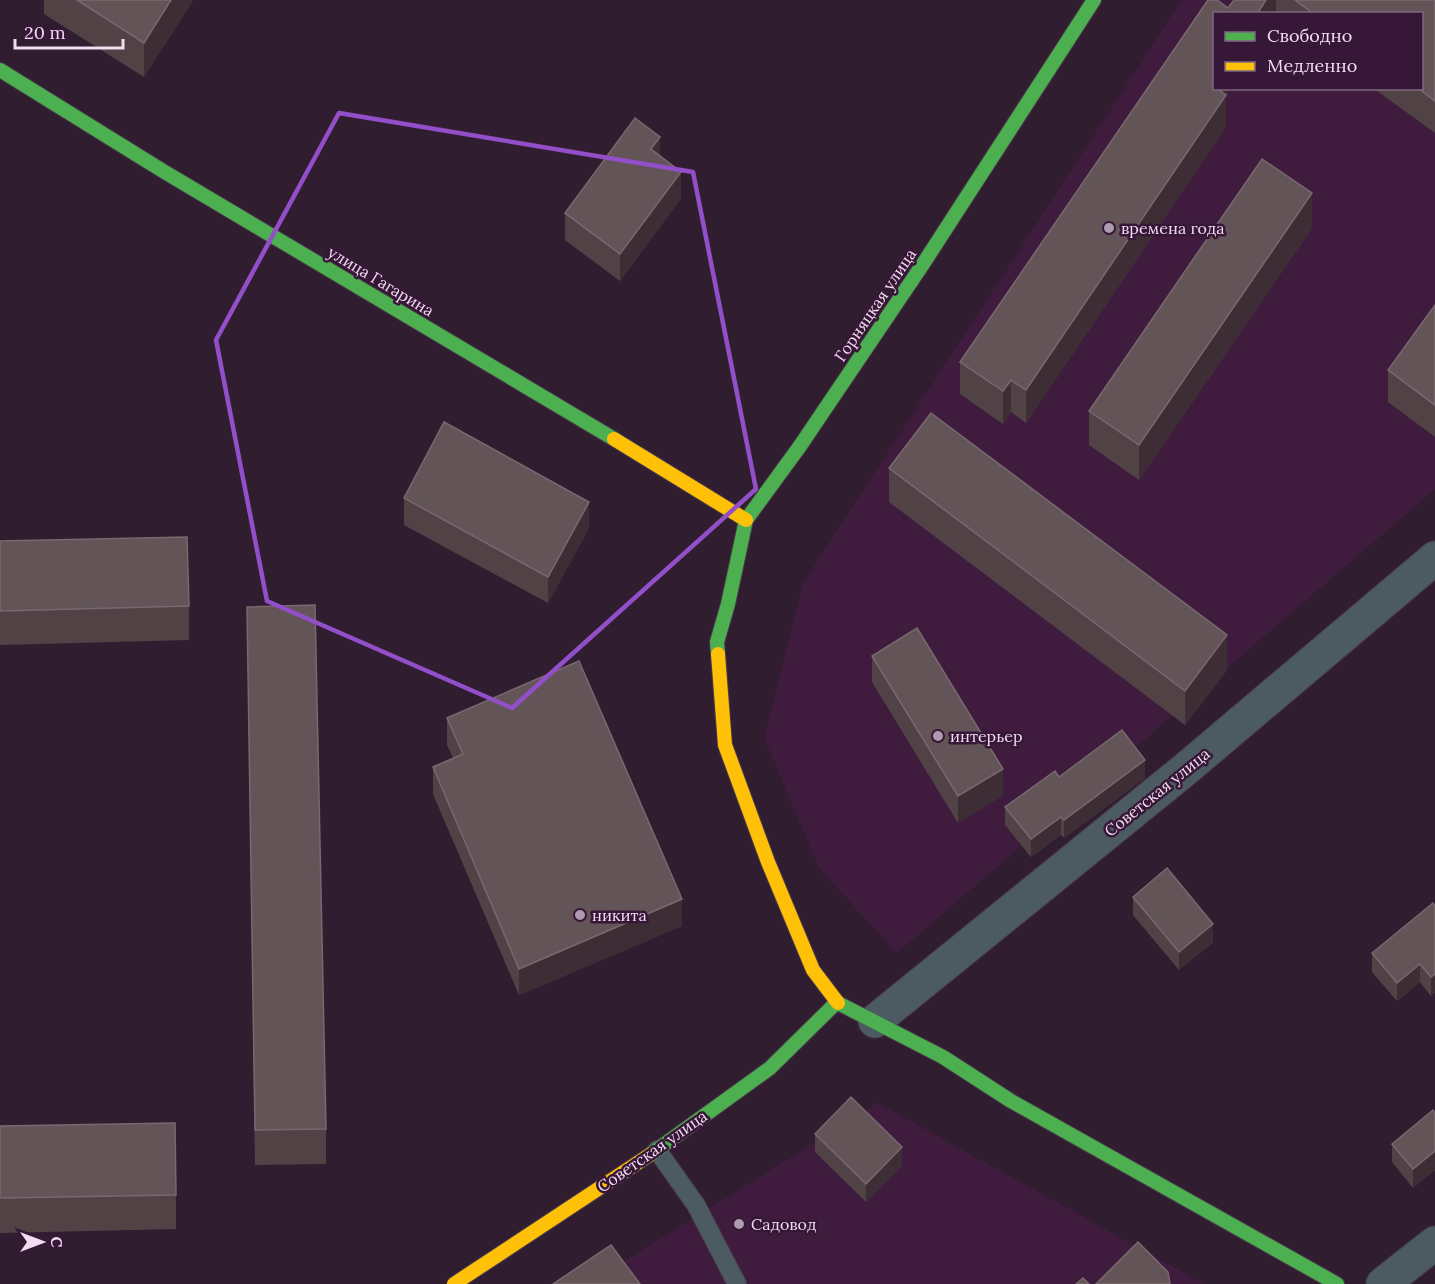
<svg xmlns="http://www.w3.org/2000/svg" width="1435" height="1284" font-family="Lora,serif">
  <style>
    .built { fill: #3f1c3e; fill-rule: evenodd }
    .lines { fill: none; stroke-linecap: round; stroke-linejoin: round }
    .lane-casing { stroke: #493a49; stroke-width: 20 }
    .street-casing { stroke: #493a49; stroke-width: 35 }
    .fast-casing { stroke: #493a49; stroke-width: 16 }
    .slow-casing { stroke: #493a49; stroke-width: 16 }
    .lane { stroke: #4c5a62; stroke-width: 18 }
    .street { stroke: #4c5a62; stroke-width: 33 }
    .fast { stroke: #4caf50; stroke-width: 14 }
    .slow { stroke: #ffc107; stroke-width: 14 }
    .wall { fill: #514345 }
    .shaded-wall { fill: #3d2e35 }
    .building { fill: #625457; stroke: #79696f; stroke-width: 1.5 }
    .marked { fill: none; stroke: #934fc9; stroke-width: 4.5; stroke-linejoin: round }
    .poi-dot { fill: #ad9aad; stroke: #371737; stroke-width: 2 }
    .labels { text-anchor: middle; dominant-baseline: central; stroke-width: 5; stroke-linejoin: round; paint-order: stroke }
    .poi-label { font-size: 16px; fill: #f1dcf0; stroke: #371737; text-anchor: start }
    .street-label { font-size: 16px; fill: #f1dcf0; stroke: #371737 }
  </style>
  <rect width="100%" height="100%" fill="#301e30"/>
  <path class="built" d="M 1182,0 L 1435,0 L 1435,489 L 897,953 L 819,868 L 764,737 L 803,583 ZM 1214,14 L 1422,14 L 1422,88 L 1214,88 Z
    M 878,1103 L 1204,1284 L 588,1284 Z"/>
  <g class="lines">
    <g class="lane-casing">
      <path id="lane" d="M 657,1150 L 696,1205 L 737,1284"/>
    </g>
    <g class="street-casing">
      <path id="street" d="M 875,1021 L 1182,772 L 1435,558
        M 1383,1284 L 1435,1243"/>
    </g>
    <g class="fast-casing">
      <path id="fast" d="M 0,70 L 163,171 L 614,439
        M 718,654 L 717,642 L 728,604 L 746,520 L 800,446 L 923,264 L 1094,0
        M 838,1003 L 943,1057 L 1011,1101 L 1337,1284
        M 651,1154 L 770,1068 L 837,1002"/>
    </g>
    <g class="slow-casing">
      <path id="slow" d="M 614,439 L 746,520
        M 718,654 L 725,745 L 768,862 L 813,970 L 838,1003
        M 454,1284 L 651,1154"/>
    </g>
    <use href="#lane" class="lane"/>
    <use href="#street" class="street"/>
    <use href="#fast" class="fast"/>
    <use href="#slow" class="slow"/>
  </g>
  <path class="wall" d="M 44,0 L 193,0 L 144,77 L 44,14 Z
    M 1208,0 L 1217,0 L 1228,8 L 1234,0 L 1435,0 L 1435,133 L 1373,88 L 1422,88 L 1422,14 L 1215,14 L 1215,88 L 1228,88 L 1228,94 L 1226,96 L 1226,127 L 1026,423 L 1011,412 L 1003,424 L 960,394 L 960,362 Z
    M 660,156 L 681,198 L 620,281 L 565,240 L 565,213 Z
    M 1312,228 L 1139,480 L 1089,445 L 1089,411 Z
    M 1435,305 L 1435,437 L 1388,402 L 1388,370 Z
    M 889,468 L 1227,670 L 1185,725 L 889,502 Z
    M 404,498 L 589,528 L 548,603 L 404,525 Z
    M 0,541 L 189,606 L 189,640 L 0,645 Z
    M 247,607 L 326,1129 L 326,1164 L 255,1165 Z
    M 872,656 L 1003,795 L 958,823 L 872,682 Z
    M 447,718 L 682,926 L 519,995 L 433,794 L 433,767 L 453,758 L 447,745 Z
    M 1059,777 L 1145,778 L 1064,838 L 1061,835 L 1031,857 L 1005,825 L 1005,807 Z
    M 1133,897 L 1213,942 L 1179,970 L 1133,915 Z
    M 1435,906 L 1435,992 L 1431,996 L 1420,982 L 1397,1001 L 1372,972 L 1372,953 Z
    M 1435,1113 L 1435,1170 L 1413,1188 L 1392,1162 L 1392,1144 Z
    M 0,1126 L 176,1195 L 176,1229 L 0,1233 Z
    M 815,1134 L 902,1166 L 866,1202 L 815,1152 Z"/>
  <path class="shaded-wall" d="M 171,0 L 193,0 L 144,77 L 144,43 Z
    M 1266,0 L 1276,0 L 1276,14 L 1257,14 Z
    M 1215,81 L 1215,88 L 1228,88 L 1228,94 L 1226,96 L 1226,127 L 1026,423 L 1026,390 Z
    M 660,137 L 660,164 L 651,149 Z
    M 681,172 L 681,198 L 620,281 L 620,254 Z
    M 1312,193 L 1312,228 L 1139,480 L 1139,445 Z
    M 1011,380 L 1011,412 L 1003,424 L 1003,391 Z
    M 589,502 L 589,528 L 548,603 L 548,577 Z
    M 1227,635 L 1227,670 L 1185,725 L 1185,691 Z
    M 1145,760 L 1145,778 L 1064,838 L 1064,820 Z
    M 1003,769 L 1003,795 L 958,823 L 958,796 Z
    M 1061,817 L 1061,835 L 1031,857 L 1031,839 Z
    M 682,899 L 682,926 L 519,995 L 519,969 Z
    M 1213,924 L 1213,942 L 1179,970 L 1179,952 Z
    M 1420,964 L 1420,982 L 1397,1001 L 1397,983 Z
    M 1435,974 L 1435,992 L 1431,996 L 1431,977 Z
    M 902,1147 L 902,1166 L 866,1202 L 866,1184 Z
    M 1435,1151 L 1435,1170 L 1413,1188 L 1413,1169 Z"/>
  <path class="building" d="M 77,0 L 171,0 L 144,43 Z
    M 1208,0 L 1217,0 L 1228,8 L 1234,0 L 1266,0 L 1257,14 L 1215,14 L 1215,81 L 1212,85 L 1215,87 L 1215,88 L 1217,88 L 1226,95 L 1026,390 L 1011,380 L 1003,391 L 960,362 Z
    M 1295,0 L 1435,0 L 1435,101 L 1418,88 L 1422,88 L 1422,14 L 1314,14 Z
    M 635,118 L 660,137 L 651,149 L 681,172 L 620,254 L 565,213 Z
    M 1262,159 L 1312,193 L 1139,445 L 1089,411 Z
    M 1435,305 L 1435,405 L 1388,370 Z
    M 931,413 L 1227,635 L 1185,691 L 889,468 Z
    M 444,422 L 589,502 L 548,577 L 404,498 Z
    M 187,537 L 189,606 L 0,611 L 0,541 Z
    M 315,605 L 326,1129 L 255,1130 L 247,607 Z
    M 917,628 L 1003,769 L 958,796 L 872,656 Z
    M 579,661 L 682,899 L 519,969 L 433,767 L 463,754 L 447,718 Z
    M 1122,730 L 1145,760 L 1064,820 L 1061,817 L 1031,839 L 1005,807 L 1055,771 L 1059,777 Z
    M 1167,868 L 1213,924 L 1179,952 L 1133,897 Z
    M 1433,903 L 1435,906 L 1435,974 L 1431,977 L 1420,964 L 1397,983 L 1372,953 Z
    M 851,1097 L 902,1147 L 866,1184 L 815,1134 Z
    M 1433,1110 L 1435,1113 L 1435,1151 L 1413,1169 L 1392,1144 Z
    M 175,1123 L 176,1195 L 0,1198 L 0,1126 Z
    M 1138,1242 L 1168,1272 L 1170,1284 L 1096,1284 Z
    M 611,1245 L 640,1284 L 553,1284 Z
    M 1083,1278 L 1089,1284 L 1076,1284 Z"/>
  <path class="marked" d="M 339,113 L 693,172 L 756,489 L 512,708 L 267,601 L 216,340 Z"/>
  <g class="poi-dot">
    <circle cx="1109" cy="228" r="6"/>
    <circle cx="938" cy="736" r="6"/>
    <circle cx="580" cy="915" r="6"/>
    <circle cx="739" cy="1224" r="6"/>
  </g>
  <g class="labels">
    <g class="poi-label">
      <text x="1121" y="228">времена года</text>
      <text x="950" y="736">интерьер</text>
      <text x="592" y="915">никита</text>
      <text x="751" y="1224">Садовод</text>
    </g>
    <g class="street-label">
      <text transform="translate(381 281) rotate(31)">улица Гагарина</text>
      <text transform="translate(875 305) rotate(-56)">Горняцкая улица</text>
      <text transform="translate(1157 792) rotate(-39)">Советская улица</text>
      <text transform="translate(652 1151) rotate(-35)">Советская улица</text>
    </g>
  </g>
  <rect x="1213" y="12" width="210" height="78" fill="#371737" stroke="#816681" stroke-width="1.5"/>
  <rect x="1225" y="32" width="30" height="9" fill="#4caf50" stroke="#816681" stroke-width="1.5"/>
  <text x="1267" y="42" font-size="18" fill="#f1dcf0">Свободно</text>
  <rect x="1225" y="62" width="30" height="9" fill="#ffc107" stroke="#816681" stroke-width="1.5"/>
  <text x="1267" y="72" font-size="18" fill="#f1dcf0">Медленно</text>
  <g transform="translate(42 1242) rotate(90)" stroke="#371737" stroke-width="4.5" paint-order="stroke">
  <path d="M0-4.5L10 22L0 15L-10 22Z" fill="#f1dcf0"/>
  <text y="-9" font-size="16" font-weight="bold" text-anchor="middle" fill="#f1dcf0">С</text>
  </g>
  <path d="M15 39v9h108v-9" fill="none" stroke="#f1dcf0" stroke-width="3"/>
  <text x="24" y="39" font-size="18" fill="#f1dcf0" stroke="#371737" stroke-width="4.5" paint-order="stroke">20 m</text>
</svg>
